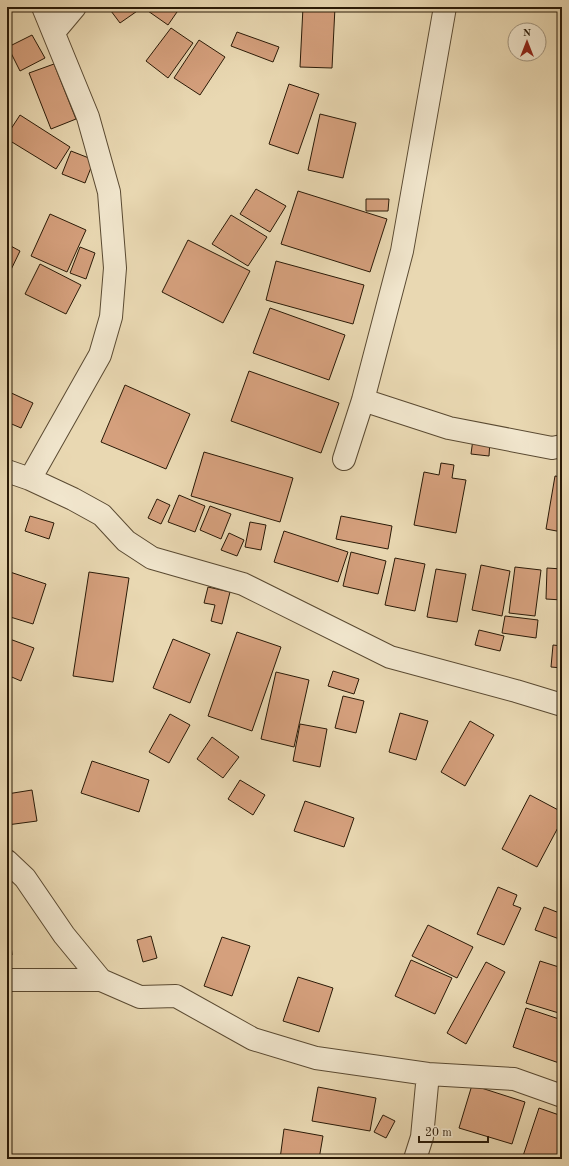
<svg xmlns="http://www.w3.org/2000/svg" width="569" height="1166" font-family="'Old Standard TT',serif">
  <style>
    .building { fill: #d5a07d; stroke: #2a1a07 }
    .lines { fill: none; stroke-linecap: round; stroke-linejoin: round }
    .minor-casing { stroke: #5a4a32; stroke-width: 24 }
    .minor { stroke: #f1e6cd; stroke-width: 22 }
  </style>
  <rect width="100%" height="100%" fill="#e9d8b2"/>
  <filter id="stains"><feTurbulence type="fractalNoise" baseFrequency=".005" numOctaves="4"/><feColorMatrix values="0 0 0 0 .2 0 0 0 0 .09 0 0 0 0 .02 0 0 0 .5 -.17"/></filter>
  <radialGradient id="worn" r=".72"><stop offset=".6" stop-color="#630" stop-opacity="0"/><stop offset="1" stop-color="#630" stop-opacity=".3"/></radialGradient>
  <path class="building" d="M 108,7 L 143,7 L 120,23 Z
    M 150,7 L 170,7 L 177,12 L 168,25 L 148,11 Z
    M 303,7 L 335,7 L 332,68 L 300,67 Z
    M 171,28 L 193,43 L 168,78 L 146,61 Z
    M 237,32 L 279,47 L 273,62 L 231,46 Z
    M 32,35 L 45,58 L 20,71 L 8,47 Z
    M 199,40 L 225,57 L 200,95 L 174,78 Z
    M 54,64 L 76,119 L 51,129 L 29,73 Z
    M 289,84 L 319,94 L 298,154 L 269,144 Z
    M 320,114 L 356,123 L 343,178 L 308,170 Z
    M 20,115 L 70,147 L 56,169 L 7,139 L 7,135 Z
    M 71,151 L 94,160 L 85,183 L 62,174 Z
    M 256,189 L 286,206 L 270,232 L 240,214 Z
    M 298,191 L 387,219 L 370,272 L 281,244 Z
    M 366,199 L 389,199 L 388,211 L 366,211 Z
    M 50,214 L 86,230 L 67,272 L 31,256 Z
    M 231,215 L 267,237 L 248,266 L 212,244 Z
    M 188,240 L 250,271 L 223,323 L 162,292 Z
    M 7,244 L 20,251 L 7,278 Z
    M 80,247 L 95,253 L 86,279 L 70,273 Z
    M 276,261 L 364,285 L 353,324 L 266,300 Z
    M 40,264 L 81,285 L 66,314 L 25,294 Z
    M 270,308 L 345,335 L 329,380 L 253,353 Z
    M 249,371 L 339,403 L 321,453 L 231,421 Z
    M 125,385 L 190,414 L 166,469 L 101,442 Z
    M 7,391 L 33,403 L 21,428 L 7,422 Z
    M 473,439 L 490,441 L 489,456 L 471,454 Z
    M 204,452 L 293,478 L 280,522 L 191,496 Z
    M 441,463 L 454,465 L 452,478 L 466,480 L 456,533 L 414,525 L 424,472 L 439,475 Z
    M 555,476 L 562,477 L 562,532 L 546,529 Z
    M 179,495 L 205,506 L 195,532 L 168,522 Z
    M 157,499 L 170,505 L 161,524 L 148,518 Z
    M 210,506 L 231,514 L 221,539 L 200,530 Z
    M 30,516 L 54,523 L 49,539 L 25,531 Z
    M 341,516 L 392,526 L 388,549 L 336,539 Z
    M 250,522 L 266,525 L 261,550 L 245,547 Z
    M 284,531 L 348,552 L 338,582 L 274,562 Z
    M 229,533 L 244,540 L 237,556 L 221,550 Z
    M 351,552 L 386,561 L 378,594 L 343,586 Z
    M 395,558 L 425,564 L 415,611 L 385,605 Z
    M 481,565 L 510,571 L 502,616 L 472,610 Z
    M 515,567 L 541,570 L 535,616 L 509,613 Z
    M 547,568 L 562,569 L 562,600 L 546,599 Z
    M 436,569 L 466,574 L 457,622 L 427,617 Z
    M 7,571 L 46,584 L 33,624 L 7,616 Z
    M 89,572 L 129,578 L 113,682 L 73,676 Z
    M 208,587 L 230,592 L 222,624 L 211,621 L 215,605 L 204,603 Z
    M 505,616 L 538,620 L 536,638 L 502,633 Z
    M 479,630 L 504,636 L 500,651 L 475,645 Z
    M 237,632 L 281,647 L 252,731 L 208,716 Z
    M 7,638 L 34,648 L 21,681 L 7,675 Z
    M 173,639 L 210,654 L 190,703 L 153,688 Z
    M 553,645 L 562,646 L 562,668 L 551,667 Z
    M 333,671 L 359,679 L 354,694 L 328,686 Z
    M 276,672 L 309,680 L 294,747 L 261,739 Z
    M 343,696 L 364,701 L 356,733 L 335,728 Z
    M 400,713 L 428,721 L 416,760 L 389,752 Z
    M 170,714 L 190,725 L 169,763 L 149,752 Z
    M 470,721 L 494,735 L 465,786 L 441,772 Z
    M 300,724 L 327,729 L 320,767 L 293,761 Z
    M 212,737 L 239,757 L 223,778 L 197,759 Z
    M 92,761 L 149,780 L 139,812 L 81,793 Z
    M 240,780 L 265,795 L 253,815 L 228,799 Z
    M 32,790 L 37,821 L 7,825 L 7,794 Z
    M 530,795 L 562,812 L 562,820 L 537,867 L 502,849 Z
    M 305,801 L 354,818 L 344,847 L 294,831 Z
    M 498,887 L 517,895 L 513,905 L 521,908 L 504,945 L 477,934 Z
    M 544,907 L 562,914 L 562,940 L 535,930 Z
    M 428,925 L 473,947 L 457,978 L 412,956 Z
    M 7,933 L 10,933 L 12,955 L 7,956 Z
    M 151,936 L 157,958 L 143,962 L 137,940 Z
    M 222,937 L 250,946 L 232,996 L 204,986 Z
    M 411,960 L 452,978 L 435,1014 L 395,996 Z
    M 540,961 L 562,968 L 562,1014 L 526,1003 Z
    M 486,962 L 505,972 L 466,1044 L 447,1033 Z
    M 298,977 L 333,988 L 319,1032 L 283,1021 Z
    M 526,1008 L 562,1020 L 562,1064 L 513,1047 Z
    M 472,1085 L 525,1102 L 512,1144 L 459,1128 Z
    M 318,1087 L 376,1098 L 370,1131 L 312,1121 Z
    M 539,1108 L 562,1116 L 562,1159 L 522,1159 Z
    M 383,1115 L 395,1121 L 386,1138 L 374,1132 Z
    M 284,1129 L 323,1136 L 319,1159 L 280,1159 Z"/>
  <g class="lines">
    <g class="minor-casing">
      <path id="minor" d="M 54,32 L 75,7
        M 363,400 L 449,428 L 552,448 L 562,446
        M 344,459 L 363,400 L 402,251 L 445,7
        M 7,471 L 30,479 L 73,499 L 102,515 L 126,541 L 152,558 L 243,584 L 390,657 L 516,691 L 562,705
        M 30,479 L 100,355 L 111,317 L 115,268 L 109,192 L 88,117 L 43,7
        M 7,861 L 25,878 L 64,935 L 101,980
        M 7,980 L 101,980 L 140,997 L 176,996 L 253,1039 L 316,1058 L 428,1074 L 514,1079 L 562,1096
        M 415,1159 L 422,1137 L 428,1074"/>
    </g>
    <use href="#minor" class="minor"/>
  </g>
  <rect width="569" height="1166" fill="none" stroke="#e9d8b2" stroke-width="24"/>
  <rect x="8" y="8" width="553" height="1150" fill="none" stroke="#2a1a07" stroke-width="2"/>
  <rect x="12" y="12" width="545" height="1142" fill="none" stroke="#2a1a07"/>
  <g transform="translate(527 42)"><circle r="19" fill="#f1e6cd" stroke="#a1947e"/>
  <path d="M0-3L7 15L0 10L-7 15Z" fill="#8f2418"/>
  <text y="-6" font-size="11" font-weight="bold" text-anchor="middle" fill="#2a1a07">N</text>
  </g>
  <path d="M419 1136v6h69v-6" fill="none" stroke="#2a1a07" stroke-width="2"/>
  <text x="425" y="1136" font-size="12" fill="#2a1a07" stroke="#f1e6cd" stroke-width="3" paint-order="stroke">20 m</text>
  <rect width="100%" height="100%" filter="url(#stains)"/>
  <rect width="100%" height="100%" fill="url(#worn)"/>
</svg>
